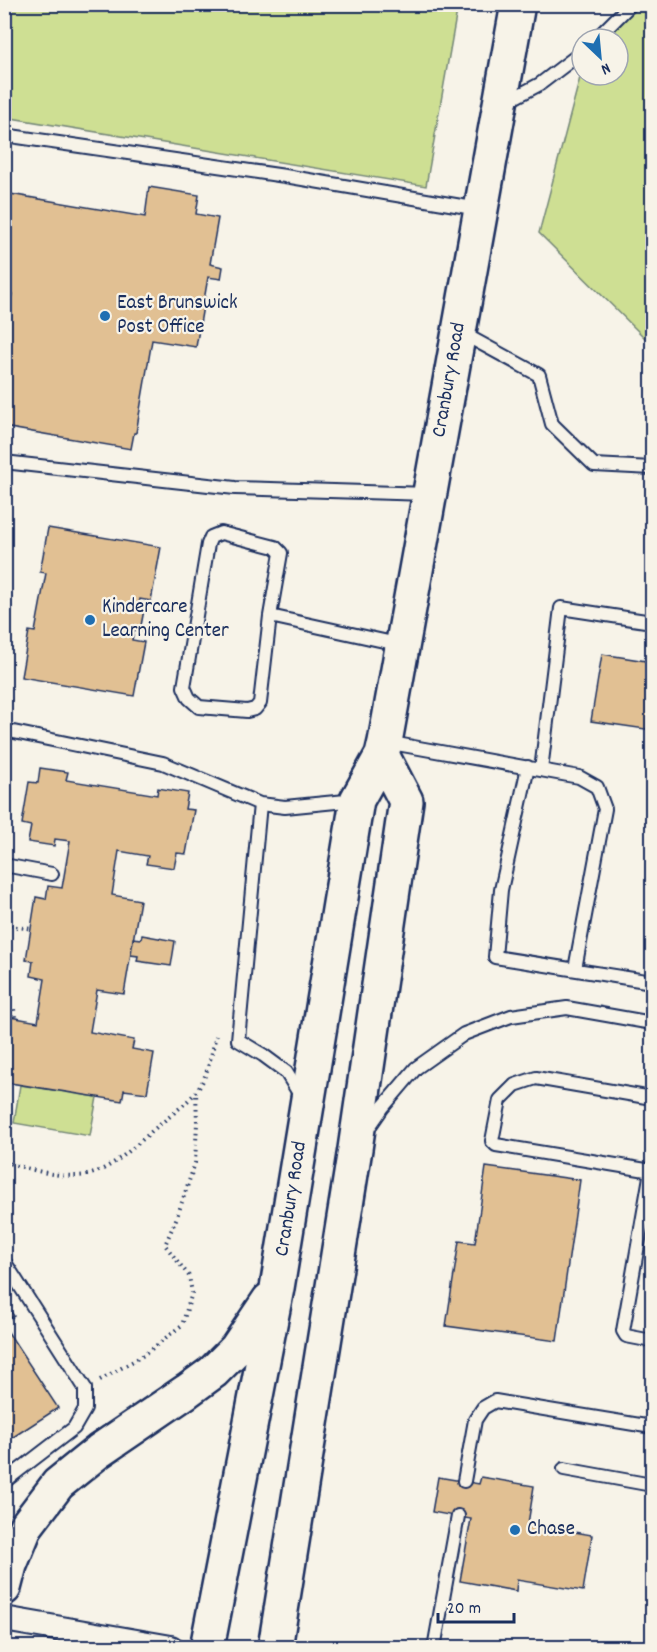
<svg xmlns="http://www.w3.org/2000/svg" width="657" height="1652" font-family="Dekko,sans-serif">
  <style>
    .green { fill: #cedf93; stroke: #748778; stroke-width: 1.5 }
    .building { fill: #e1c093; stroke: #1b2f5e; stroke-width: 1.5 }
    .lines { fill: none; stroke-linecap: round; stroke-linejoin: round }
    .service-casing { stroke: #1b2f5e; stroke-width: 16 }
    .minor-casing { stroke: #1b2f5e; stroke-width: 28 }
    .secondary-casing { stroke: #1b2f5e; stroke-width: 38 }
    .path { stroke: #1b2f5e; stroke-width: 4; stroke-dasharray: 1.5 4.5; stroke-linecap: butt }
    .service { stroke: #f7f3e8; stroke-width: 12 }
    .minor { stroke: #f7f3e8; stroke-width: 24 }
    .secondary { stroke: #f7f3e8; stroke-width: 33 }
    .poi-dot { fill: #1f6fb2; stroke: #f7f3e8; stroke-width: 2 }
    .labels { text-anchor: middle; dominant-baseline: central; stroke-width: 4.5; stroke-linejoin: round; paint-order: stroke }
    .poi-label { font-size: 21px; fill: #1b2f5e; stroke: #f7f3e8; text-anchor: start }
    .street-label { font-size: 21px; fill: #1b2f5e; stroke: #f7f3e8 }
  </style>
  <rect width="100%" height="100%" fill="#f7f3e8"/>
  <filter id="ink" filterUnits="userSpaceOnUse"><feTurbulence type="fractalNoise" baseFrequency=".0167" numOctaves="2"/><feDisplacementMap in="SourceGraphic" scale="12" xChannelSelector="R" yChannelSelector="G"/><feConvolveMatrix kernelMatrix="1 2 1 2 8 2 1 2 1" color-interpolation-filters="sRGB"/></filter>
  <g filter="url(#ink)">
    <path class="green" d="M 4,5 L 458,5 L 426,186 L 5,117 Z
      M 639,5 L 652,5 L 652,345 L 539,233 L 582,70 L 582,75 L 618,75 L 618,39 L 607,39 Z
      M 20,1085 L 97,1097 L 90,1136 L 14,1123 Z"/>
    <path class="building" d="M 149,187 L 199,195 L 196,214 L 218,218 L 210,264 L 223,267 L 221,279 L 208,277 L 196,347 L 152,340 L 136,433 L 134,433 L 131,449 L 4,427 L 4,338 L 12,294 L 4,293 L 4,193 L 145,217 Z
      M 48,528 L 161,547 L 151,601 L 140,599 L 138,609 L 144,610 L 140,631 L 134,630 L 132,640 L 144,642 L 134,696 L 21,677 L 29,631 L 35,632 L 46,573 L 40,572 Z
      M 602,654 L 652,662 L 652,730 L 591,721 Z
      M 40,768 L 68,772 L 66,780 L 157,795 L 158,788 L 188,793 L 185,809 L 194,810 L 186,854 L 177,853 L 174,868 L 146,864 L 148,856 L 119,851 L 112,895 L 140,900 L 124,994 L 97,990 L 90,1032 L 134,1040 L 132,1049 L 154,1053 L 147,1093 L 124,1090 L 122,1101 L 4,1082 L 4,1016 L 38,1022 L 45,979 L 31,976 L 33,961 L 26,960 L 36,897 L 46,899 L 48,886 L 62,888 L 70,841 L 55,839 L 54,846 L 28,842 L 31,826 L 22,824 L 29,782 L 38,783 Z
      M 142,935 L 175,941 L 171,966 L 137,961 L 138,956 L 131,955 L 133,938 L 141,939 Z
      M 486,1167 L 580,1180 L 557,1341 L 446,1326 L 459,1241 L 475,1243 Z
      M 4,1302 L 14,1316 L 4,1322 Z
      M 4,1326 L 58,1408 L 4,1443 Z
      M 438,1477 L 479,1484 L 481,1477 L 534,1486 L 528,1524 L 592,1535 L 583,1591 L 517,1580 L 516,1591 L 460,1581 L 471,1519 L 432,1512 Z"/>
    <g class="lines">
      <g class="service-casing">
        <path id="service" d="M 596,39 L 631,4
          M 506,102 L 540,84 L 582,52
          M 4,135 L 285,176 L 479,209
          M 460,332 L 539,375 L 552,424 L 594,465 L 652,468
          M 4,462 L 235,488 L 428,494
          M 221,533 L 275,547 L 281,553 L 270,616 L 260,703 L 255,709 L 247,711 L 199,707 L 189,698 L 184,687 L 208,544 L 211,537 Z
          M 270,616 L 402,645
          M 4,730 L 163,763 L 260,804 L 285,807 L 356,800
          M 386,742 L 579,777 L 597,787 L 605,809 L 575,969
          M 528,767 L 501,890 L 495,957 L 652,982
          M 541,770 L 561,608 L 652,622
          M 260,804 L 238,1040 L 263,1055 L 286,1072 L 302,1098
          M 4,865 L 52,874
          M 652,1098 L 536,1078 L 515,1085 L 500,1100 L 492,1141 L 496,1145 L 652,1171
          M 367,1130 L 383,1107 L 416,1068 L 464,1034 L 511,1016 L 567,1008 L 652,1023
          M 651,1171 L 623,1331 L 626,1336 L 652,1341
          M 4,1261 L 85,1388 L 85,1409 L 74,1428 L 18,1471 L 4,1482
          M 564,1469 L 652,1485
          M 464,1481 L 475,1420 L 483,1408 L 495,1401 L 652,1427
          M 434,1648 L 458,1516"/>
      </g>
      <g class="minor-casing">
        <path id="minor" d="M 4,1619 L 171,1648"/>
      </g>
      <g class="secondary-casing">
        <path id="secondary" d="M 4,1588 L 10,1565 L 26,1526 L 58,1484 L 99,1451 L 187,1391 L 213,1372 L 236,1349 L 269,1300
          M 207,1648 L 277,1288 L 357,800 L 382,755 L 385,742 L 518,4
          M 275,1648 L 355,1149 L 406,801 L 382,755"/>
      </g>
      <path class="path" d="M 4,925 L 31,929
        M 4,1005 L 12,1006 L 14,1009 L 15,1018
        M 4,1162 C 30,1169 60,1179 86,1175 C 111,1171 139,1142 158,1126 C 170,1116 185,1105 196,1092 C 208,1077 211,1054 216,1036
        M 100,1380 L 144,1355 L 182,1325 L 192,1293 L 189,1276 L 165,1245 L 177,1217 L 195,1163 L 197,1123 L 196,1092"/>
      <use href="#service" class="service"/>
      <use href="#minor" class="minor"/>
      <use href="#secondary" class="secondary"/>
    </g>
  </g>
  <g class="poi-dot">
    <circle cx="105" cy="316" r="6"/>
    <circle cx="90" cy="620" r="6"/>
    <circle cx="515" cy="1530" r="6"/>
  </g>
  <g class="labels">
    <g class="poi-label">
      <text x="117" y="304">East Brunswick<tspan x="117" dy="24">Post Office</tspan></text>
      <text x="102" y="608">Kindercare<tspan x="102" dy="24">Learning Center</tspan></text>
      <text x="527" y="1530">Chase</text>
    </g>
    <g class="street-label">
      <text transform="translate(450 380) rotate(-80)">Cranbury Road</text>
      <text transform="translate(292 1199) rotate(-81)">Cranbury Road</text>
    </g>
  </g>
  <rect width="657" height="1652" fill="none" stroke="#f7f3e8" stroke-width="24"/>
  <rect x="12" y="12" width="633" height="1628" fill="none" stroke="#1b2f5e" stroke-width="2" filter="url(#ink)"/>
  <g transform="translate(600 57) rotate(154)"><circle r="28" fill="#f7f3e8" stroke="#9fa5b1" stroke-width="1.5"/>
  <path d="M0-4.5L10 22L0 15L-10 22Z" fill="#1f6fb2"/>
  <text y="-9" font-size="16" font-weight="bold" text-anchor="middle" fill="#1b2f5e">N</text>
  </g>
  <path d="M438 1613v9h76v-9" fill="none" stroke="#1b2f5e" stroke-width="3"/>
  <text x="447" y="1613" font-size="18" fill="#1b2f5e" stroke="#f7f3e8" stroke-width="4.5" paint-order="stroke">20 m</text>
</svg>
